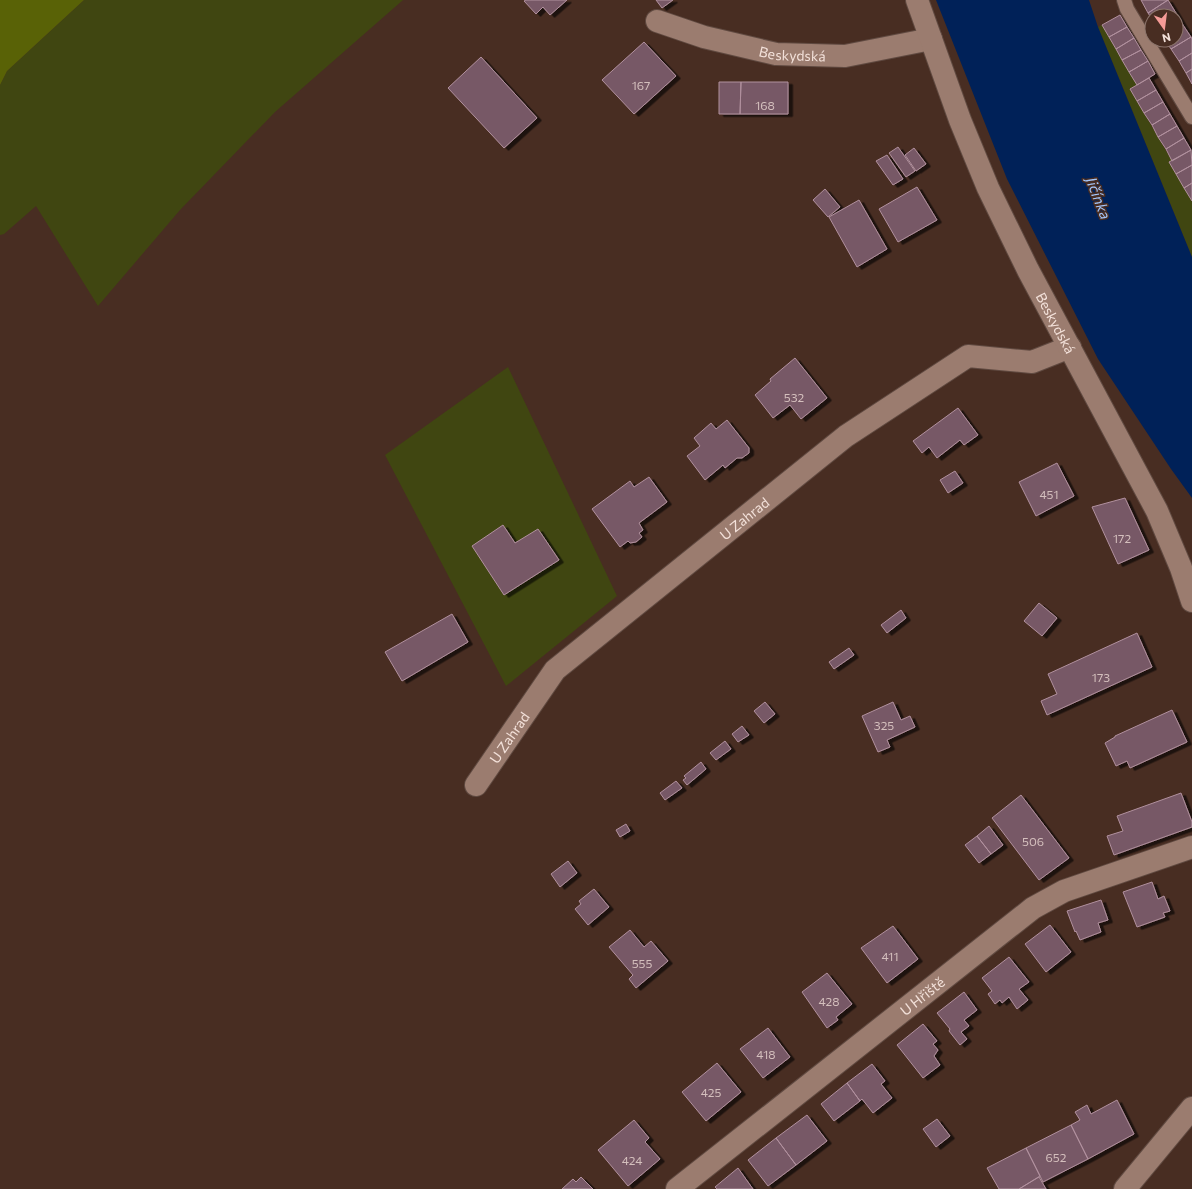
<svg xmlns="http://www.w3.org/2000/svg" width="1192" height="1189" font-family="Commissioner,sans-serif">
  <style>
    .green { fill: #404611 }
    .forest { fill: #596206 }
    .water { fill: #002158 }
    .building { fill: #775966; stroke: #b1909e; filter: url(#shadow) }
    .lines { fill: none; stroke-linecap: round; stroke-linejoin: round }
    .lane-casing { stroke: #604a41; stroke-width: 16 }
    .street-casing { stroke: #604a41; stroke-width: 24 }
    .secondary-casing { stroke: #604a41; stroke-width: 24 }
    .lane { stroke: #9b7c6f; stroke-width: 14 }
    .street { stroke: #9b7c6f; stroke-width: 22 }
    .secondary { stroke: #9b7c6f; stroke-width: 22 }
    .labels { text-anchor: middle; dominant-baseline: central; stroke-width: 3; stroke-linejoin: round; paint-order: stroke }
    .number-label { font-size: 12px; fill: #d4bfbd }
    .street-label { font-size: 14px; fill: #f3e1da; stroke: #482d22 }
    .water-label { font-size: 15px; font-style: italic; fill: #a4c5f9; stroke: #482d22 }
  </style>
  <defs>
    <filter id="shadow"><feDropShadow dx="4.5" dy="2.5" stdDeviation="0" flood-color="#0009"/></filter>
  </defs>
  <rect width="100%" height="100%" fill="#482d22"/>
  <path class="green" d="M 84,0 L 403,0 L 275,112 L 180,210 L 98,306 L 36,206 L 4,234 L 0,235 L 0,85 L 7,71 Z
    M 1102,25 L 1137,85 L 1130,89 L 1172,161 L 1192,201 L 1192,257 L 1098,27 Z
    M 508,367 L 617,596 L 506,686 L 385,455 Z"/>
  <path class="forest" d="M 0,0 L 84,0 L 7,71 L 0,85 Z"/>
  <path class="water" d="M 936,0 L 1089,0 L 1098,27 L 1192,257 L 1192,498 L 1171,469 L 1098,359 L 1007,179 Z"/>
  <path class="building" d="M 526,0 L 567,0 L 550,15 L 543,7 L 536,14 L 524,1 Z
    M 656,0 L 673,0 L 662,8 Z
    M 1141,0 L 1168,0 L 1148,13 Z
    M 1168,0 L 1176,13 L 1170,16 L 1152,16 L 1152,19 L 1148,13 Z
    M 1176,13 L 1183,25 L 1176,29 L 1176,16 L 1170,16 Z
    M 1120,15 L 1127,27 L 1109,37 L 1102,25 Z
    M 1183,25 L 1191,37 L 1171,49 L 1165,40 L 1176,40 L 1176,29 Z
    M 1127,27 L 1134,38 L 1116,49 L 1109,37 Z
    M 1191,37 L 1192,39 L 1192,53 L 1179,61 L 1171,49 Z
    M 1134,38 L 1141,50 L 1122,60 L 1116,49 Z
    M 644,42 L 676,76 L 634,114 L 602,80 Z
    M 1141,50 L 1148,61 L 1129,72 L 1122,60 Z
    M 1192,53 L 1192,69 L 1186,73 L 1179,61 Z
    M 481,57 L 537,118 L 504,148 L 448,88 Z
    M 1148,61 L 1155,74 L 1137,85 L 1129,72 Z
    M 1192,69 L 1192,84 L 1186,73 Z
    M 1149,78 L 1156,90 L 1137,101 L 1130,89 Z
    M 719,82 L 741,82 L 740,114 L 719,114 Z
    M 741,82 L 788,82 L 788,114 L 740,114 Z
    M 1156,90 L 1163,102 L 1144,113 L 1137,101 Z
    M 1163,102 L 1170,114 L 1152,125 L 1144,113 Z
    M 1170,114 L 1177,126 L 1158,137 L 1152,125 Z
    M 1177,126 L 1184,138 L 1166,149 L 1158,137 Z
    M 1184,138 L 1191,150 L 1172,161 L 1166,149 Z
    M 898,147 L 915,171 L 906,177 L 889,153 Z
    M 914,148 L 926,164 L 916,171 L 905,155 Z
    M 1191,150 L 1192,165 L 1176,174 L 1169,162 Z
    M 887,155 L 903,179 L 893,185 L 876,161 Z
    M 1192,165 L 1192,183 L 1184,188 L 1176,174 Z
    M 1192,183 L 1192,201 L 1184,188 Z
    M 917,187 L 937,220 L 898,242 L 879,209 Z
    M 825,189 L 840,207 L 828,217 L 813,200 Z
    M 859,200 L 887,249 L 857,267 L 829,217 Z
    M 795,358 L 827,398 L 801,419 L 790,405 L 773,418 L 755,395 L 771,381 L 770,379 Z
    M 958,408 L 978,435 L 964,445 L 960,440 L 937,458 L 929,447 L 922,453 L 913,441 Z
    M 727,420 L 749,448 L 749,453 L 742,458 L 737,458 L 725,468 L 723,465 L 705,480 L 687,456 L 700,446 L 694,438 L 711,423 L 716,429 Z
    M 1057,463 L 1074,496 L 1036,516 L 1019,482 Z
    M 955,471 L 963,483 L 948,493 L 940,480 Z
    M 649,477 L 667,502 L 639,523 L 643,530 L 639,533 L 642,537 L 636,542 L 630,543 L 628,541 L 620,547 L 592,509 L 630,481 L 634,487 Z
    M 1125,498 L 1149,550 L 1118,564 L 1092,507 Z
    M 503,525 L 515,543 L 538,529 L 559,560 L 504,595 L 472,546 Z
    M 1039,603 L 1057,618 L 1042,636 L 1024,621 Z
    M 901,610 L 906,618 L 887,633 L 881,625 Z
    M 452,614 L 468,642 L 402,681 L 385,652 Z
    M 1137,633 L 1152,667 L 1047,715 L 1041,701 L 1057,694 L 1048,674 Z
    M 849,648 L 854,655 L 834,669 L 829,662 Z
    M 765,702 L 775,714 L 764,723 L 754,711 Z
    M 893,702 L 901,720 L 910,716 L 915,727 L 887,740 L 890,747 L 878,752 L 862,716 Z
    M 1172,710 L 1187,742 L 1130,768 L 1127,761 L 1116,766 L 1105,743 L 1115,737 L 1115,736 Z
    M 742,726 L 749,735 L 738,742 L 732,734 Z
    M 725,741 L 731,749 L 716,760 L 710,753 Z
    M 701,762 L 706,769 L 687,785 L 683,780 L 686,778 L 684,776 Z
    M 676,781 L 682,788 L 665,800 L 660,793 Z
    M 1181,793 L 1192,822 L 1192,827 L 1114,855 L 1107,836 L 1123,831 L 1117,816 Z
    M 1021,795 L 1069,858 L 1039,880 L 992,818 Z
    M 626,824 L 630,831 L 620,837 L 616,830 Z
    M 989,826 L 1003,845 L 991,854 L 977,836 Z
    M 977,836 L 991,854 L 979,863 L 965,845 Z
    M 568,861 L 577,873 L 560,887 L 551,874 Z
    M 1152,882 L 1158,899 L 1164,896 L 1170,911 L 1163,913 L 1165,917 L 1137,927 L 1123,892 Z
    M 594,889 L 609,907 L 588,925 L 575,909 L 581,904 L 579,901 Z
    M 1101,900 L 1108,920 L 1098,923 L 1101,932 L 1080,940 L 1076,931 L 1075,932 L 1067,911 Z
    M 1050,925 L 1071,952 L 1046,972 L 1025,944 Z
    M 893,926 L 918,959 L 887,983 L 861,948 Z
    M 630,930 L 644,947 L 651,941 L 668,961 L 636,988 L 629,979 L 633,975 L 609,947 Z
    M 1009,957 L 1029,982 L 1019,989 L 1028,1000 L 1017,1009 L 1009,997 L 1002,1003 L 1000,1000 L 995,1004 L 988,994 L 992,991 L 982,978 Z
    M 827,973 L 852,1004 L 836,1017 L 838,1020 L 827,1028 L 802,992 Z
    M 964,992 L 977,1010 L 964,1020 L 969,1026 L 961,1032 L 967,1039 L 960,1045 L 949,1031 L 950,1029 L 937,1013 Z
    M 923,1024 L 937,1041 L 933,1044 L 938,1050 L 934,1056 L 940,1065 L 923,1078 L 897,1045 Z
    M 768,1028 L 790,1057 L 763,1078 L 740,1049 Z
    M 717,1063 L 741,1092 L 706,1121 L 682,1092 Z
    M 872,1064 L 885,1081 L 881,1084 L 892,1098 L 873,1113 L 862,1099 L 860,1101 L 847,1083 Z
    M 847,1083 L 860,1101 L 834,1121 L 821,1104 Z
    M 1117,1100 L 1134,1134 L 1088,1159 L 1071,1125 L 1080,1120 L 1075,1112 L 1087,1105 L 1091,1114 Z
    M 807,1115 L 827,1141 L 796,1165 L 776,1138 Z
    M 937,1119 L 950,1136 L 936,1147 L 923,1129 Z
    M 634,1120 L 649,1138 L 645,1142 L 660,1159 L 628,1186 L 598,1150 Z
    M 1071,1125 L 1088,1159 L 1043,1182 L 1026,1148 Z
    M 776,1138 L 796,1165 L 768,1186 L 748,1160 Z
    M 1026,1148 L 1040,1176 L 1019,1189 L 999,1189 L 987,1168 Z
    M 738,1168 L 753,1189 L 717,1189 L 715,1187 Z
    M 581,1177 L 593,1189 L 562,1189 L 573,1179 L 576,1182 Z
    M 1039,1177 L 1046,1189 L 1019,1189 Z"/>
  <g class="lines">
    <g class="lane-casing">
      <path id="lane" d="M 1124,0 L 1127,9 L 1192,117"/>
    </g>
    <g class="street-casing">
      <g id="street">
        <path id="s1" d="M 657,21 L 704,37 L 776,54 L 845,56 L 931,39"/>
        <path id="s2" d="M 476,785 L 555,670 L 846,436 L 968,356 L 1032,362 L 1070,347"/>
        <path id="s3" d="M 677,1189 L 1033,908 L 1064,891 L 1192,847"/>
        <path d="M 1125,1189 L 1192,1108"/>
      </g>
    </g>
    <g class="secondary-casing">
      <g id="secondary">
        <path id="s4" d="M 917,0 L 960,120 L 988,188 L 1028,270 L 1157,511 L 1181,568 L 1192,601"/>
      </g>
    </g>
    <use href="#lane" class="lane"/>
    <use href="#street" class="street"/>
    <use href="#secondary" class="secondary"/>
  </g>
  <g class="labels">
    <g class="number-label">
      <text x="641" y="85">167</text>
      <text x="765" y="105">168</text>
      <text x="794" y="397">532</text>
      <text x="1049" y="494">451</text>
      <text x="1122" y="538">172</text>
      <text x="1101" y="677">173</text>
      <text x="884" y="725">325</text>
      <text x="1033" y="841">506</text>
      <text x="890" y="956">411</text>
      <text x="642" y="963">555</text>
      <text x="829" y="1001">428</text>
      <text x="766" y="1054">418</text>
      <text x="711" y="1092">425</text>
      <text x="1056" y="1157">652</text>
      <text x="632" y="1160">424</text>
    </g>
    <g class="street-label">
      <text stroke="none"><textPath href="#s1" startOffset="140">Beskydská</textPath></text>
      <text stroke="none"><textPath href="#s4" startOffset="352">Beskydská</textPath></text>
      <text stroke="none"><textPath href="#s2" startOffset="382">U Zahrad</textPath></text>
      <text stroke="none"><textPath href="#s2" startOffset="58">U Zahrad</textPath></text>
      <text stroke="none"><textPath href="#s3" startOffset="312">U Hřiště</textPath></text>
    </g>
    <g class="water-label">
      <text transform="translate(1099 198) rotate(69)">Jičínka</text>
    </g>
  </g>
  <g transform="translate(1164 28) rotate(166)"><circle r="19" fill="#482d22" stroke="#8c756c"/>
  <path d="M0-3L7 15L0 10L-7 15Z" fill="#f59b97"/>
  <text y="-6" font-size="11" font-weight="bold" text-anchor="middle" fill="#f3e1da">N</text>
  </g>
</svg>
